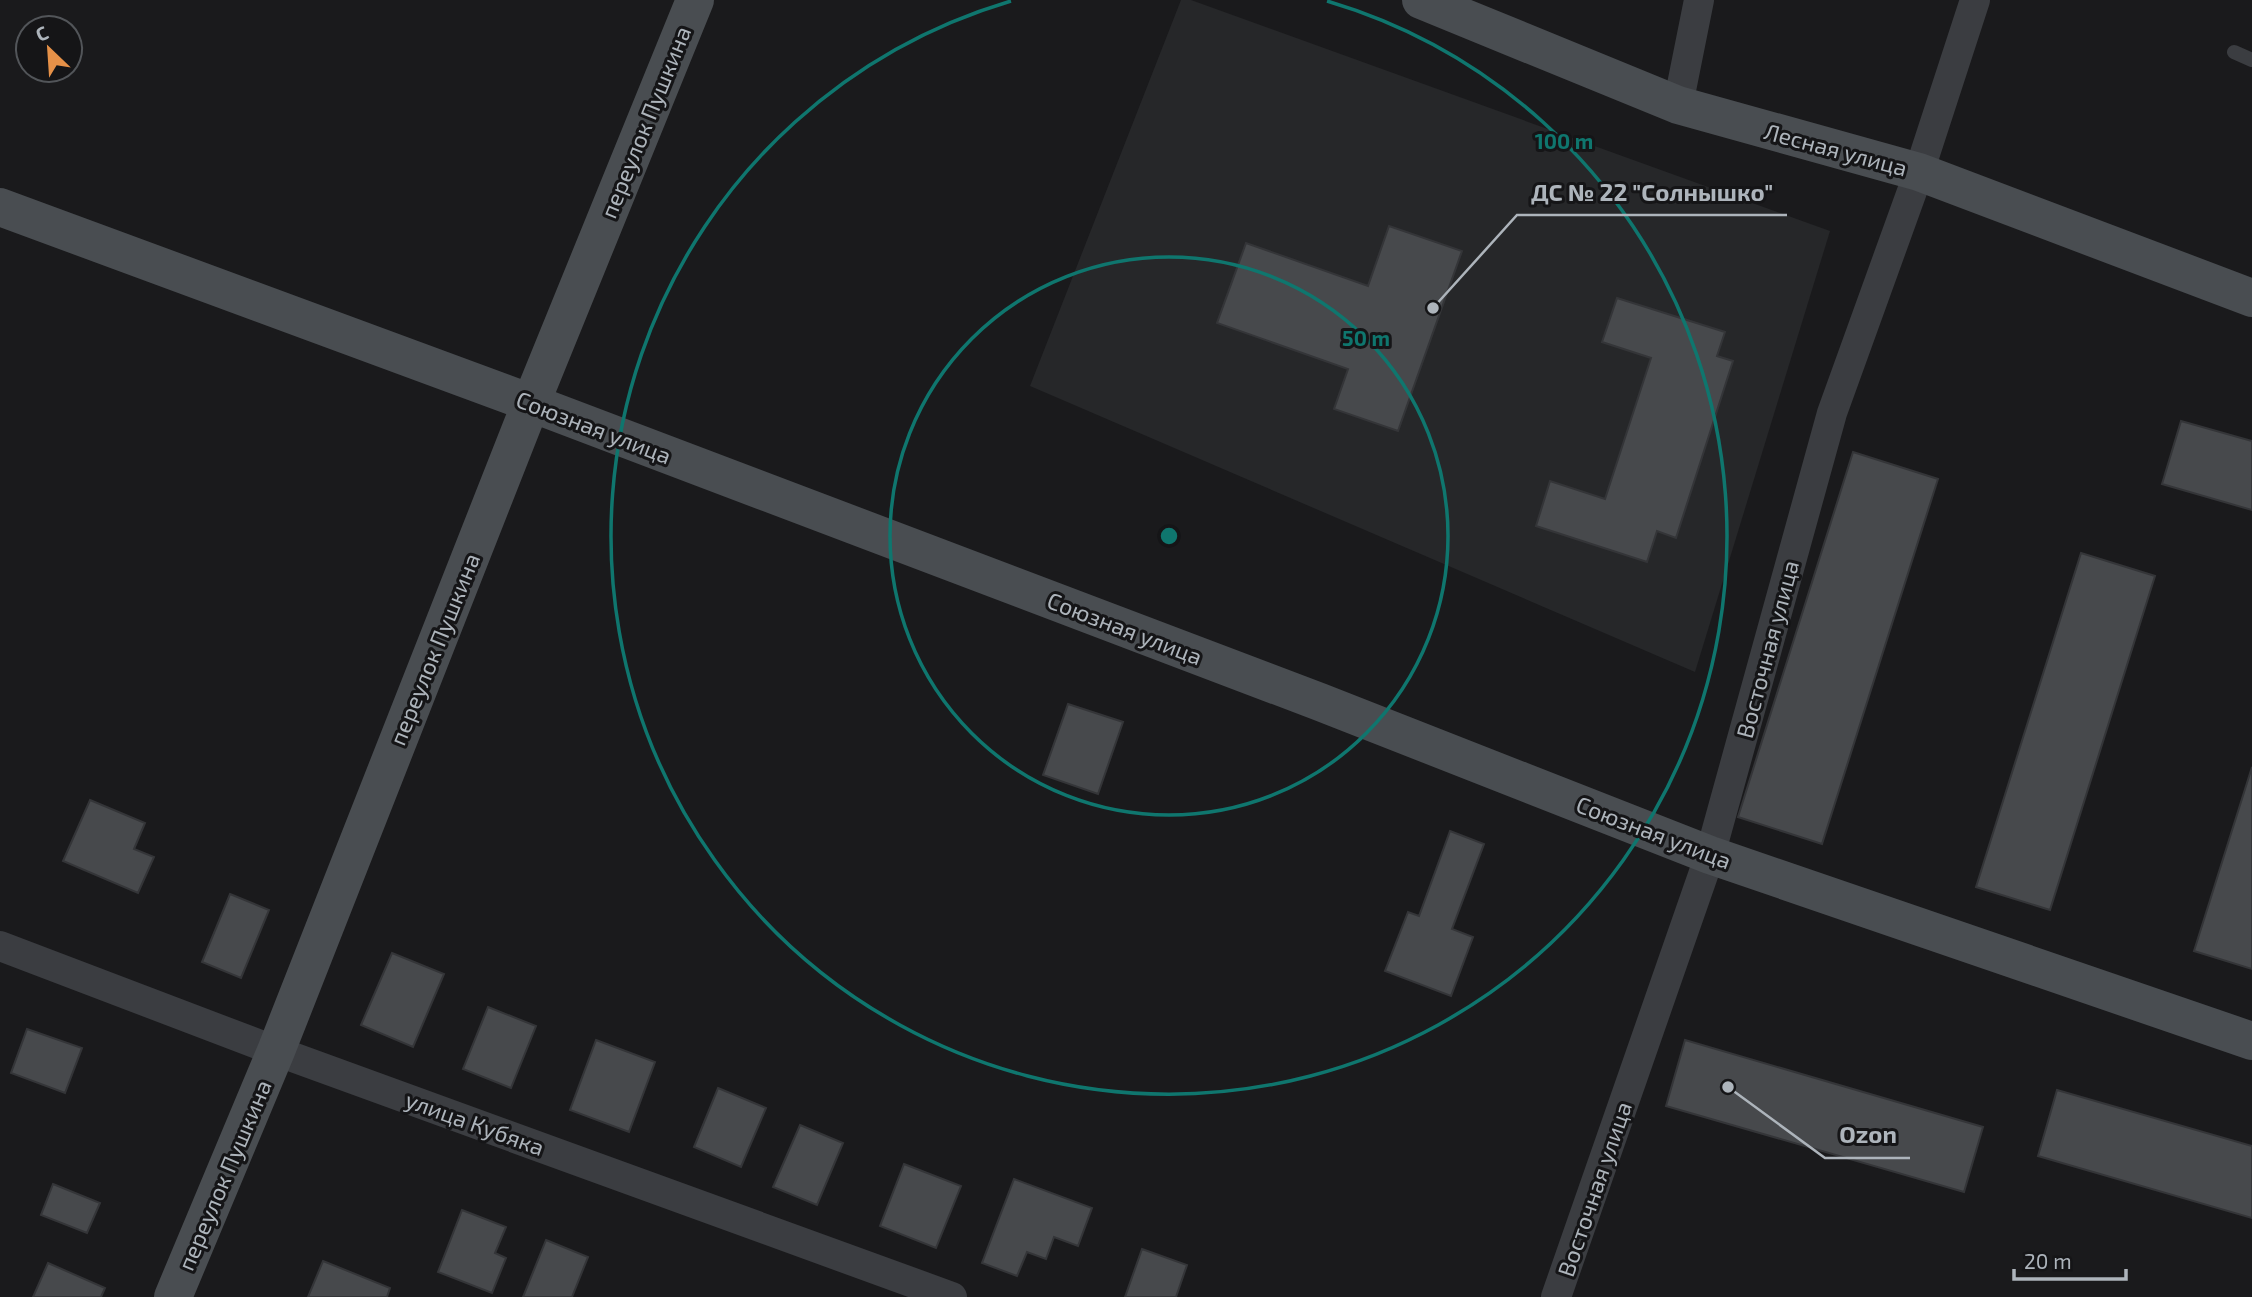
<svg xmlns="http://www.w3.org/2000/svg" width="2252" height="1297" font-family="'Exo 2',sans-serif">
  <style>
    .built { fill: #262729 }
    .building { fill: #47494c; stroke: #343538; stroke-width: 2 }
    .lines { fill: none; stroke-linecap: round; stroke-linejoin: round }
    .lane { stroke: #3b3d41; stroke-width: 14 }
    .street { stroke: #3b3d41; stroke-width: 30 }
    .secondary { stroke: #494d51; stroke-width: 38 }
    .ring { fill: none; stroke: #0f766e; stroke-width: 3.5 }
    .labels { text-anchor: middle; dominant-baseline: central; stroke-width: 6; stroke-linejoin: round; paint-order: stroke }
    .street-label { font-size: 23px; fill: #adb4bb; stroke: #151517 }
    .centre { fill: #0f766e; stroke: #151517; stroke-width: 3.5 }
    .ring-label { font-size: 21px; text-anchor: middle; font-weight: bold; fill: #0f766e; stroke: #151517; stroke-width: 6; stroke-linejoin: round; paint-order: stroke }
    .leader { fill: none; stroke: #adb4bb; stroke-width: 2.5 }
    .callout-dot { fill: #adb4bb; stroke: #151517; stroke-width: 2.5 }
    .callout-label { font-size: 24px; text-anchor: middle; font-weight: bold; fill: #adb4bb; stroke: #151517; stroke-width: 6; stroke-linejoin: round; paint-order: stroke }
  </style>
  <rect width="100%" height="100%" fill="#1a1a1c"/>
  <path class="built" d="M 1181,0 L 1191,0 L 1830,231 L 1695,672 L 1030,386 Z"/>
  <path class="building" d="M 1389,226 L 1462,251 L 1398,431 L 1334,409 L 1348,369 L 1217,323 L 1246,243 L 1368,286 Z
    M 1617,298 L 1725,332 L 1717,356 L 1733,361 L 1676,538 L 1657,531 L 1647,562 L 1536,526 L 1550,481 L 1605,499 L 1651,358 L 1602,342 Z
    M 2181,421 L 2252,441 L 2252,510 L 2162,484 Z
    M 1853,452 L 1938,479 L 1822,844 L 1738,817 Z
    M 2081,553 L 2155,576 L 2050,910 L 1976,887 Z
    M 1068,704 L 1123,722 L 1098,794 L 1043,775 Z
    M 2252,767 L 2252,969 L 2194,951 Z
    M 90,800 L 145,823 L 134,849 L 154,857 L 138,893 L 63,861 Z
    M 1450,831 L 1484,844 L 1452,929 L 1473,937 L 1451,996 L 1385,971 L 1408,912 L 1419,916 Z
    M 230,894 L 269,910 L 241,978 L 202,962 Z
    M 392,953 L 444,974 L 413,1047 L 361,1025 Z
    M 488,1007 L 536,1026 L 511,1088 L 463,1069 Z
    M 27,1029 L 82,1048 L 65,1093 L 11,1073 Z
    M 596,1040 L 655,1062 L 629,1132 L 570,1110 Z
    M 1685,1040 L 1983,1127 L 1964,1192 L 1666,1106 Z
    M 718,1088 L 766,1108 L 741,1167 L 694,1147 Z
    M 2057,1090 L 2252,1146 L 2252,1218 L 2038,1156 Z
    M 800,1125 L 843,1143 L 817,1205 L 773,1187 Z
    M 904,1164 L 961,1186 L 936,1248 L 880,1226 Z
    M 1014,1179 L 1092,1208 L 1078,1246 L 1054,1237 L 1046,1259 L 1027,1252 L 1017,1276 L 982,1263 Z
    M 53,1184 L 100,1203 L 87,1233 L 41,1215 Z
    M 462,1210 L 506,1227 L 495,1253 L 506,1258 L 492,1293 L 438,1272 Z
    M 546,1240 L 588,1257 L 572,1297 L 523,1297 Z
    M 1142,1249 L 1187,1265 L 1176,1297 L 1125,1297 Z
    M 323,1261 L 390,1288 L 387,1297 L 308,1297 Z
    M 48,1263 L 105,1288 L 101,1297 L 33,1297 Z"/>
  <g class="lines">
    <path class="lane" d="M 2234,52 L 2252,60"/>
    <path class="street" d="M 1678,105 L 1699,0
      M 0,946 L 276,1051 L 952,1297
      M 1556,1297 L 1710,855 L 1832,413 L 1919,172 L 1975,0"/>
    <path class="secondary" d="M 1421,0 L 1678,105 L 1919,172 L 2252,298
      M 0,207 L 531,403 L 1320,702 L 1710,855 L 2252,1041
      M 173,1297 L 276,1051 L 531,403 L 695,0"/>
  </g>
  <g class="ring">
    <circle cx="1169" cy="536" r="279"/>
    <path d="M1327 1A558 558 0 1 1 1011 1"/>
  </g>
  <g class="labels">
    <g class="street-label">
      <text transform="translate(645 122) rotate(-68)">переулок Пушкина</text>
      <text transform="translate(1836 149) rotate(15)">Лесная улица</text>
      <text transform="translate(594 427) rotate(21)">Союзная улица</text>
      <text transform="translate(1125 628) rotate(21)">Союзная улица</text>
      <text transform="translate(434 649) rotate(-68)">переулок Пушкина</text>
      <text transform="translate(1767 649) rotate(-75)">Восточная улица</text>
      <text transform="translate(1654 832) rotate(21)">Союзная улица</text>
      <text transform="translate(475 1123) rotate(20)">улица Кубяка</text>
      <text transform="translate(224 1175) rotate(-67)">переулок Пушкина</text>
      <text transform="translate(1594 1189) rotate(-71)">Восточная улица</text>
    </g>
  </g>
  <circle cx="1169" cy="536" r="10" class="centre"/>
  <g class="ring-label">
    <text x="1564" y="149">100 m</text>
    <text x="1366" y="346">50 m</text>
  </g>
  <path class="leader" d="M1433 308L1517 215H1787M1728 1087L1825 1158H1910"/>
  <g class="callout-dot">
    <circle cx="1433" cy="308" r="7"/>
    <circle cx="1728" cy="1087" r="7"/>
  </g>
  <g class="callout-label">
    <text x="1652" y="201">ДС № 22 "Солнышко"</text>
    <text x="1868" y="1143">Ozon</text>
  </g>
  <g transform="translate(49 49) rotate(335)"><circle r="33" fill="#151517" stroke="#525559" stroke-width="2"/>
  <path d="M0-5L12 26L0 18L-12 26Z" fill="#e69148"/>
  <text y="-10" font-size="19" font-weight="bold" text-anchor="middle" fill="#adb4bb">С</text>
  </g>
  <path d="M2014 1269v10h112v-10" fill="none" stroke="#adb4bb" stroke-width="3.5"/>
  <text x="2024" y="1269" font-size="21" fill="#adb4bb" stroke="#151517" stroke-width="5" paint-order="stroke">20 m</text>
</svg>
